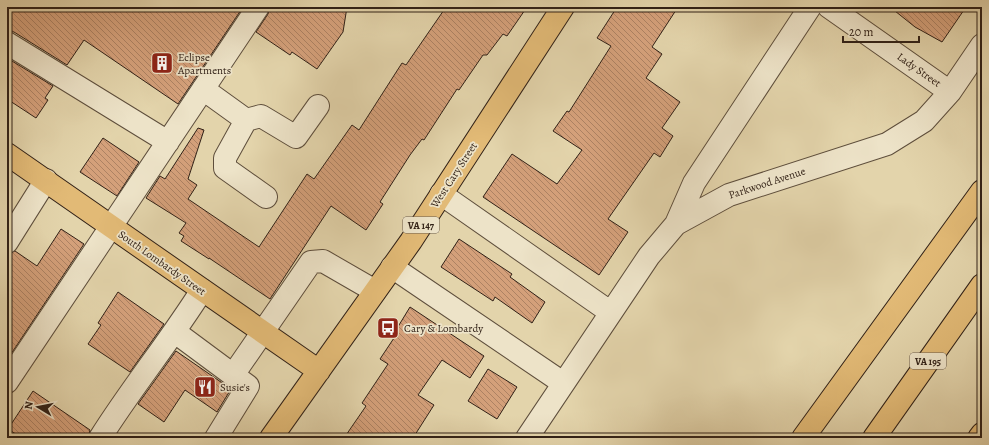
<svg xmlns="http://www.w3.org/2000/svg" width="989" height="445" font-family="Alegreya,serif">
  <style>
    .building { fill: url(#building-back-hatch); stroke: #312117 }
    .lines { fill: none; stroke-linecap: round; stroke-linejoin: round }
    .minor-casing { stroke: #5e4e3c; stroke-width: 24 }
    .major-casing { stroke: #312117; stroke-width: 24 }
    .highway-casing { stroke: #312117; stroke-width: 24 }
    .minor { stroke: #ede3c8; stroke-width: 22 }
    .major { stroke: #e2ba76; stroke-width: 22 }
    .highway { stroke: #e2ba76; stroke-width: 22 }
    .labels { text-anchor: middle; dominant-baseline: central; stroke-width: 3.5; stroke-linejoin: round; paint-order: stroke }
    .shield { fill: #ede3c8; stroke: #695b4c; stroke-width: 1 }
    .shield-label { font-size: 10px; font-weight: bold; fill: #312117 }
    .poi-label { font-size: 11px; fill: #312117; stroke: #ede3c8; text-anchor: start }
    .street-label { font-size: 11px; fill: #312117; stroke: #ede3c8 }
  </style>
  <defs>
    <pattern id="building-back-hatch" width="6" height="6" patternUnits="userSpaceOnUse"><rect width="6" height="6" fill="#d4a07a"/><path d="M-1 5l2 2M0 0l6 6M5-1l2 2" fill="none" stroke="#ad8263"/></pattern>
  </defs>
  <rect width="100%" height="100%" fill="#e3d4ab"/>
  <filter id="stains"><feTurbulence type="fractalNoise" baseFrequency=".005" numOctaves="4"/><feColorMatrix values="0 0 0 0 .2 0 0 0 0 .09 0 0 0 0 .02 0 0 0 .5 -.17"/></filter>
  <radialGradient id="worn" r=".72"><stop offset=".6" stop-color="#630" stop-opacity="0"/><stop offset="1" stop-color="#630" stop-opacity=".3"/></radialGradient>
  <path class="building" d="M 7,7 L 243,7 L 178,104 L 84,40 L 67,65 L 14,32 L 7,31 Z
    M 270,7 L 347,7 L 343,32 L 317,69 L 292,52 L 290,55 L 256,32 L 268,14 Z
    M 446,7 L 527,7 L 507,36 L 503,34 L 487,55 L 483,55 L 459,90 L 457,89 L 424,140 L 422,139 L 410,155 L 380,202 L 383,204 L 366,230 L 331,206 L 270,299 L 209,258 L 209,259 L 181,241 L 184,236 L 179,233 L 186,223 L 146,198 L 160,176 L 165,179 L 198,128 L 204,130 L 188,179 L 197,185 L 188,199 L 259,247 L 307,174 L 314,179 L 352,125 L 359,130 L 402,63 L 406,65 Z
    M 617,7 L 678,7 L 652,47 L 662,54 L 646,78 L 680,102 L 662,128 L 673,136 L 660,157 L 654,153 L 608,219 L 628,232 L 599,275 L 483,197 L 512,154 L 557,184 L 582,150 L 553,131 L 567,111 L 569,112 L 611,46 L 597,38 Z
    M 890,7 L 966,7 L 942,42 L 915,27 Z
    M 7,58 L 53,86 L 45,98 L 48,100 L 36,118 L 7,99 Z
    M 103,138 L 139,162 L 117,196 L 80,172 Z
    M 61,229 L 84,244 L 7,360 L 7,254 L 15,251 L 37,266 Z
    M 459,239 L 512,274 L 510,277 L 545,302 L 532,323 L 495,297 L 493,301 L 441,267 Z
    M 118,292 L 164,324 L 130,372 L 88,344 L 101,325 L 98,323 Z
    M 410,307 L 484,356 L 470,378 L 442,360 L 418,395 L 434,405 L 413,438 L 344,438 L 366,406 L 362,403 L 388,364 L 380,359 L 398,332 L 396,330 Z
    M 176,351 L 231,389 L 217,412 L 185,390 L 164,422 L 138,404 Z
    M 488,369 L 517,387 L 497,419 L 468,401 Z
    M 33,391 L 90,430 L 88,438 L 22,438 L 8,429 Z"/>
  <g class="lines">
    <g class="minor-casing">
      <path id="minor" d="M 829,7 L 950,92
        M 7,43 L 168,142
        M 203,89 L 246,120 L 261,116 L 296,137 L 318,106
        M 246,120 L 225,158 L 225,168 L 266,197
        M 441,194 L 610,312
        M 676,224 L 694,183 L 810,7
        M 7,242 L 46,180
        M 392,267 L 563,383
        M 175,332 L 233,375 L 311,262 L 323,261 L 375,291
        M 7,382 L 258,7
        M 100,438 C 132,387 170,341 202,290
        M 216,438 L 248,386 L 233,375
        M 527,438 L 649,256 L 676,224 L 729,195 L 887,144 L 924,121 L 950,92 L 982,45"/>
    </g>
    <g class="major-casing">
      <path id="major" d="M 7,154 L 319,371
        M 271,438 L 411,241 L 563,7"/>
    </g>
    <g class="highway-casing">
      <path id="highway" d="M 803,438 L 982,191
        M 874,438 L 982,285
        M 979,438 L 982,434"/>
    </g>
    <use href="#minor" class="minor"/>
    <use href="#major" class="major"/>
    <use href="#highway" class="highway"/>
  </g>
  <defs>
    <g id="building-square" transform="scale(1.15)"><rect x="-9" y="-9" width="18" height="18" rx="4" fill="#8f2418" stroke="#ede3c8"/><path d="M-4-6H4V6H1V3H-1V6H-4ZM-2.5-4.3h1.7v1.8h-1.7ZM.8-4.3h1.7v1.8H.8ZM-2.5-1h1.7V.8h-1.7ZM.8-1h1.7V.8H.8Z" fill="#fff"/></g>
    <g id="bus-square" transform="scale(1.15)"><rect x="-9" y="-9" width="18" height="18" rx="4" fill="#8f2418" stroke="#ede3c8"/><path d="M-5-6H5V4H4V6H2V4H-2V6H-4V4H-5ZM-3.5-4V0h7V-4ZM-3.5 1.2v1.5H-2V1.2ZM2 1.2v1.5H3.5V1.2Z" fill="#fff"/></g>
    <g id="restaurant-square" transform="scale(1.15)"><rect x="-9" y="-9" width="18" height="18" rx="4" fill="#8f2418" stroke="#ede3c8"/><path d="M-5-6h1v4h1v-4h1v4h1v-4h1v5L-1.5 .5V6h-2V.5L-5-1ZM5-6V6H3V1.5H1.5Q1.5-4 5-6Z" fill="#fff"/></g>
  </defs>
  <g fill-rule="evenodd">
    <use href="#building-square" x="162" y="63"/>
    <use href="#bus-square" x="388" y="328"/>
    <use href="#restaurant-square" x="205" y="387"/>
  </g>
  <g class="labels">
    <g class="shield">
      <rect x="403" y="217" width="36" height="16" rx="3"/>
      <rect x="910" y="353" width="36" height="16" rx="3"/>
    </g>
    <g class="shield-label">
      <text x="421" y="225">VA 147</text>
      <text x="928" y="361">VA 195</text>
    </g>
    <g class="poi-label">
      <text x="178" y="57">Eclipse<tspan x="178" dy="13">Apartments</tspan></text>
      <text x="404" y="328">Cary &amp; Lombardy</text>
      <text x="220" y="387">Susie's</text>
    </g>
    <g class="street-label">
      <text transform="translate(919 70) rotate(35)">Lady Street</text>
      <text transform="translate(454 175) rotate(-57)">West Cary Street</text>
      <text transform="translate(767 183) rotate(-18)">Parkwood Avenue</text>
      <text transform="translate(162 263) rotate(35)">South Lombardy Street</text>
    </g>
  </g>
  <rect width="989" height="445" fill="none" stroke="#e3d4ab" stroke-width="24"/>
  <rect x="8" y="8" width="973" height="429" fill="none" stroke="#312117" stroke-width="2"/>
  <rect x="12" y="12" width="965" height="421" fill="none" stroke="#312117"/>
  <g transform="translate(38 407) rotate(280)" stroke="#ede3c8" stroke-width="3" paint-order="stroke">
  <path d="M0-3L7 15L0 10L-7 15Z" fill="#312117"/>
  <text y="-6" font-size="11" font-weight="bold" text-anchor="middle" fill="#312117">N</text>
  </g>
  <path d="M843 36v6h76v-6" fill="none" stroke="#312117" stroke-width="2"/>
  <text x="849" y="36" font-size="12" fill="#312117" stroke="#ede3c8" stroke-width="3" paint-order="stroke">20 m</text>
  <rect width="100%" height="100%" filter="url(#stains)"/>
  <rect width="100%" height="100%" fill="url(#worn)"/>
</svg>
